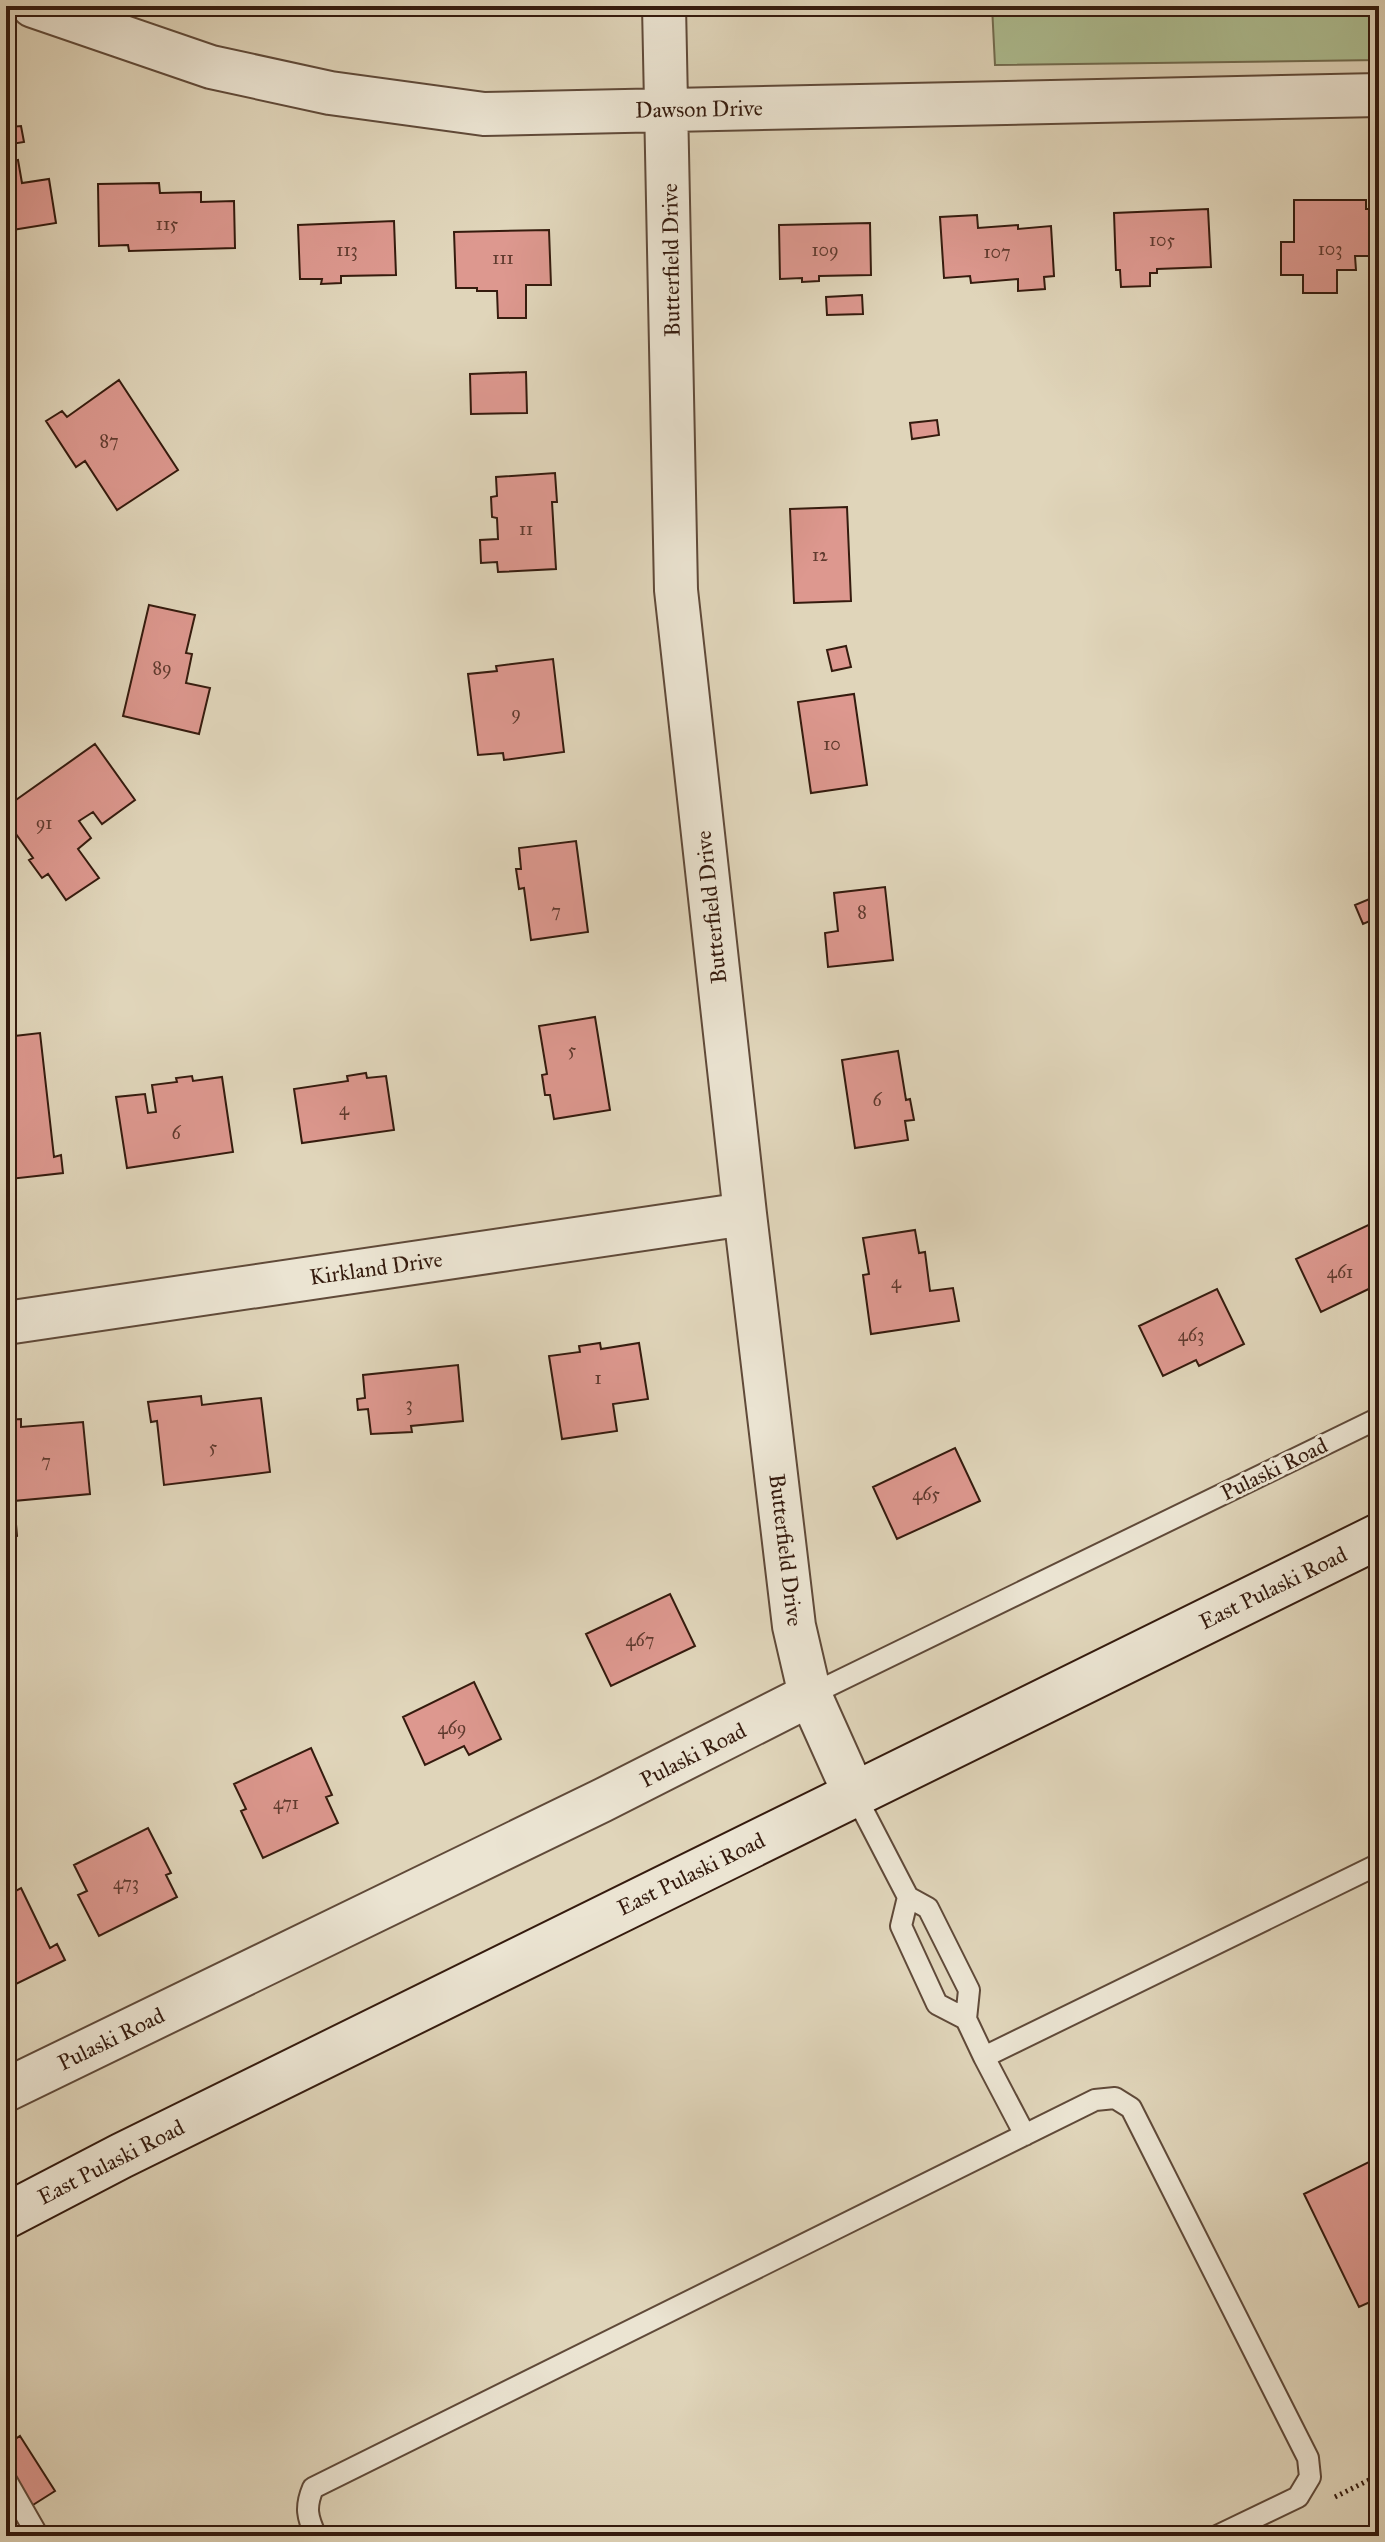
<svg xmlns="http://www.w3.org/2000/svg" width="1385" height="2542" font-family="'IM FELL Great Primer',serif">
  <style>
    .green { fill: #aebe92; stroke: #726c50; stroke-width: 2 }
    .building { fill: #dd988f; stroke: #351b0e; stroke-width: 2 }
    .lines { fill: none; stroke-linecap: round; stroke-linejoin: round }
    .service-casing { stroke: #604a39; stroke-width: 24 }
    .minor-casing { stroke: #604a39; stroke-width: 46 }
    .secondary-casing { stroke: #351b0e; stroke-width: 48 }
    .path { stroke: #351b0e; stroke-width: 5; stroke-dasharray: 2 4; stroke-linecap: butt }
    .service { stroke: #ebe4d2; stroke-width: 20 }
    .minor { stroke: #ebe4d2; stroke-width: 42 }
    .secondary { stroke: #ebe4d2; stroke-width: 44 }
    .labels { text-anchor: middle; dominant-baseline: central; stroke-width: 6; stroke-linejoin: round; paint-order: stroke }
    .number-label { font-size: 18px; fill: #5f3a2e }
    .street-label { font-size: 22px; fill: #351b0e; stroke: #ebe4d2 }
  </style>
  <rect width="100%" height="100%" fill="#e0d5ba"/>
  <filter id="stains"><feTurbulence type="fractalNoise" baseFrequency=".0025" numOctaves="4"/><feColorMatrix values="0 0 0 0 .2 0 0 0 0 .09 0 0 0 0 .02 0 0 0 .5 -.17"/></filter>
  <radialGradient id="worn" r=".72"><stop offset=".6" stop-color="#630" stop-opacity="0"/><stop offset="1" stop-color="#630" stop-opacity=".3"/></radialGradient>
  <path class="green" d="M 992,6 L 1379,6 L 1379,60 L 995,65 Z"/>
  <path class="building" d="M 775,6 L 840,6 L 775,10 Z
    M 6,116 L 8,116 L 10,127 L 21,126 L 24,142 L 11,144 L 13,161 L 18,160 L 22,183 L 49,179 L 56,223 L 6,231 Z
    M 159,183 L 160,193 L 201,192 L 201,202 L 234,201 L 235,248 L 129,251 L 128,245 L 99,246 L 98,184 Z
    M 1294,200 L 1366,200 L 1366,209 L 1379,209 L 1379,256 L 1355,256 L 1356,270 L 1337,270 L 1337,293 L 1303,293 L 1303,275 L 1281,275 L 1281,242 L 1294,242 Z
    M 1208,209 L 1211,267 L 1157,269 L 1157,273 L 1150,273 L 1150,286 L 1121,287 L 1120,270 L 1116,270 L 1114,213 Z
    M 977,215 L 978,228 L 1018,225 L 1018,229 L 1051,226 L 1054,276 L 1044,277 L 1045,289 L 1018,291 L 1018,279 L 971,283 L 970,276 L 944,278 L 940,217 Z
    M 394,221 L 396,275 L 341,276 L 341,283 L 321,284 L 322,279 L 300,279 L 298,225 Z
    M 870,223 L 871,275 L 819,276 L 819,281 L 802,282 L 802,278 L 780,279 L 779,225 Z
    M 549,230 L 551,285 L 526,285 L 526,318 L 498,318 L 497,291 L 477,291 L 477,288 L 456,288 L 454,232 Z
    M 862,295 L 863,314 L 827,315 L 826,297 Z
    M 526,372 L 527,413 L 471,414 L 470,374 Z
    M 119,380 L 178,470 L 117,510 L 85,461 L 76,467 L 46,421 L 62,411 L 67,417 Z
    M 937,420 L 939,435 L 912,439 L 910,423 Z
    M 555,473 L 557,502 L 552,502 L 556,569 L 498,572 L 497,562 L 481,563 L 480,540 L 498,539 L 497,518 L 492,517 L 491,497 L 497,496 L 496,477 Z
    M 847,507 L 851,601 L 794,603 L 790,509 Z
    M 149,605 L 195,615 L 186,653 L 192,654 L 186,683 L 210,688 L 199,734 L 123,716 Z
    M 846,646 L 851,667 L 832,671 L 827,650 Z
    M 553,659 L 564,752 L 504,760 L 503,753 L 478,755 L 468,674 L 497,671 L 496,666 Z
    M 854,694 L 867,785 L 811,793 L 798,702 Z
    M 95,744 L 135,800 L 102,824 L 93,812 L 79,821 L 91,838 L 78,849 L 99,878 L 66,900 L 48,874 L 42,878 L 29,860 L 33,858 L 6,820 L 6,807 Z
    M 576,841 L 588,932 L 531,940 L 524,888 L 519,889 L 516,869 L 521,869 L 519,848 Z
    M 885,887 L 893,960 L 828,967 L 825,933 L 838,931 L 834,893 Z
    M 1379,895 L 1379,917 L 1363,924 L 1355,905 Z
    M 595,1017 L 610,1110 L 554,1119 L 550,1095 L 545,1095 L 542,1075 L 547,1074 L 539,1026 Z
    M 40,1033 L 54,1157 L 61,1155 L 63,1173 L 10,1179 L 8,1170 L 6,1170 L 6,1103 L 12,1103 L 10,1090 L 6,1090 L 6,1037 Z
    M 898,1051 L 906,1100 L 910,1099 L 914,1120 L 905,1121 L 908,1140 L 855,1148 L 842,1060 Z
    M 366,1073 L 367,1078 L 386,1076 L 394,1130 L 302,1143 L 294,1089 L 348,1081 L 347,1076 Z
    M 192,1076 L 193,1081 L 222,1077 L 233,1152 L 127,1168 L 116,1097 L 145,1094 L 148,1113 L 156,1112 L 152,1085 L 177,1082 L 176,1078 Z
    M 1379,1220 L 1379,1284 L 1321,1312 L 1296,1259 Z
    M 915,1230 L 919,1253 L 925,1252 L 930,1291 L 953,1288 L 959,1321 L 871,1334 L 863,1275 L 869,1274 L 863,1238 Z
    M 1217,1289 L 1244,1344 L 1199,1366 L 1196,1360 L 1163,1376 L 1139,1326 Z
    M 600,1343 L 601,1349 L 639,1343 L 648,1399 L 613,1404 L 617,1431 L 562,1439 L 549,1356 L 580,1352 L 579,1346 Z
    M 458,1365 L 463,1421 L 411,1426 L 412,1432 L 371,1434 L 368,1409 L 358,1410 L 357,1399 L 365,1398 L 363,1375 Z
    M 201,1396 L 202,1405 L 261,1398 L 270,1472 L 164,1485 L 157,1421 L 151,1422 L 148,1402 Z
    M 21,1419 L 21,1427 L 83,1422 L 90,1494 L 14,1501 L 17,1536 L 6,1538 L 6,1420 Z
    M 955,1448 L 980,1501 L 897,1539 L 873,1487 Z
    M 670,1594 L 695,1646 L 611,1686 L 586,1634 Z
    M 474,1682 L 501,1739 L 469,1755 L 464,1746 L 425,1765 L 403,1717 Z
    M 311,1748 L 332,1795 L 326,1797 L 338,1823 L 263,1858 L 241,1811 L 246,1809 L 234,1784 Z
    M 148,1828 L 171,1873 L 166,1875 L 177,1897 L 99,1936 L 78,1895 L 87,1891 L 74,1865 Z
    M 21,1888 L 50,1948 L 57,1944 L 65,1960 L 16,1984 L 11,1976 L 6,1978 L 6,1896 Z
    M 1379,2157 L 1379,2298 L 1359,2307 L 1304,2194 Z
    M 20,2436 L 55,2491 L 6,2522 L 6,2445 Z"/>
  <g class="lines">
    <g class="service-casing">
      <path id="service" d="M 810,1695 L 1379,1418
        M 854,1793 L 908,1897 L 928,1908 L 969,1990 L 966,2019 L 984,2057 L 1379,1864
        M 908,1897 L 901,1926 L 937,2004 L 966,2019
        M 984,2057 L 1025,2135
        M 6,2480 L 38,2536
        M 316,2536 C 307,2517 305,2507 313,2488 L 1095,2100 L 1115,2098 L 1131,2108 L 1308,2458 L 1310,2477 L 1298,2497 L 1217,2536"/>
    </g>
    <g class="minor-casing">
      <path id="minor" d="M 33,6 L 211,67 L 330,93 L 484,114 L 1379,95
        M 664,6 L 676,590 L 745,1214 L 794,1626 L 810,1695 L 854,1793
        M 6,1323 L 745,1214
        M 6,2090 L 601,1801 L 810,1695"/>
    </g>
    <g class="secondary-casing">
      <path id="secondary" d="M 6,2216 L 121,2156 L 1379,1536"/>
    </g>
    <path class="path" d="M 1335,2497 L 1371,2479"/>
    <use href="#service" class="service"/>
    <use href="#minor" class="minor"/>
    <use href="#secondary" class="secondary"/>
  </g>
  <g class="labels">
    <g class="number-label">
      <text x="167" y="224">115</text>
      <text x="1162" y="240">105</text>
      <text x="1330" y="249">103</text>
      <text x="347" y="250">113</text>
      <text x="825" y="250">109</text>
      <text x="997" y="252">107</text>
      <text x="503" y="258">111</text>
      <text x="109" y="441">87</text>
      <text x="526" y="529">11</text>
      <text x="820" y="555">12</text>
      <text x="162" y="668">89</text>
      <text x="516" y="713">9</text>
      <text x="832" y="744">10</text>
      <text x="44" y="823">91</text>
      <text x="556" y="911">7</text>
      <text x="862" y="912">8</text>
      <text x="572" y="1050">5</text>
      <text x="877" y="1100">6</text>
      <text x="344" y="1109">4</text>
      <text x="176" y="1133">6</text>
      <text x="1340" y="1272">461</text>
      <text x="896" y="1282">4</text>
      <text x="1191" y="1335">463</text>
      <text x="598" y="1378">1</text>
      <text x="409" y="1404">3</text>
      <text x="213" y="1447">5</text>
      <text x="46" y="1461">7</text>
      <text x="926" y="1494">465</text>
      <text x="640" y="1640">467</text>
      <text x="452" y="1728">469</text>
      <text x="286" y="1803">471</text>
      <text x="126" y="1883">473</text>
    </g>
    <g class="street-label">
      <text transform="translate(699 109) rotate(-1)">Dawson Drive</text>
      <text transform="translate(671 260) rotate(-91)">Butterfield Drive</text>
      <text transform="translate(711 907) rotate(-96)">Butterfield Drive</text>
      <text transform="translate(376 1268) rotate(-8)">Kirkland Drive</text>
      <text transform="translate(1274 1469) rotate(-26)">Pulaski Road</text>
      <text transform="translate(786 1550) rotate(83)">Butterfield Drive</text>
      <text transform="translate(1273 1588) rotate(-26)">East Pulaski Road</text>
      <text transform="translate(693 1755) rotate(-27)">Pulaski Road</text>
      <text transform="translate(691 1874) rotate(-26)">East Pulaski Road</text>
      <text transform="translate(111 2039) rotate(-26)">Pulaski Road</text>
      <text transform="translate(111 2162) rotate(-27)">East Pulaski Road</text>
    </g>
  </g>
  <rect width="1385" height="2542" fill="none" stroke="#e0d5ba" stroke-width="32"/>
  <rect x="8" y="8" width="1369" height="2526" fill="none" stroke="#351b0e" stroke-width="4"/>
  <rect x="16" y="16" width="1353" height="2510" fill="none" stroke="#351b0e" stroke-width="2"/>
  <rect width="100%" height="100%" filter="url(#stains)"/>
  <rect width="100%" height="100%" fill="url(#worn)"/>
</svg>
